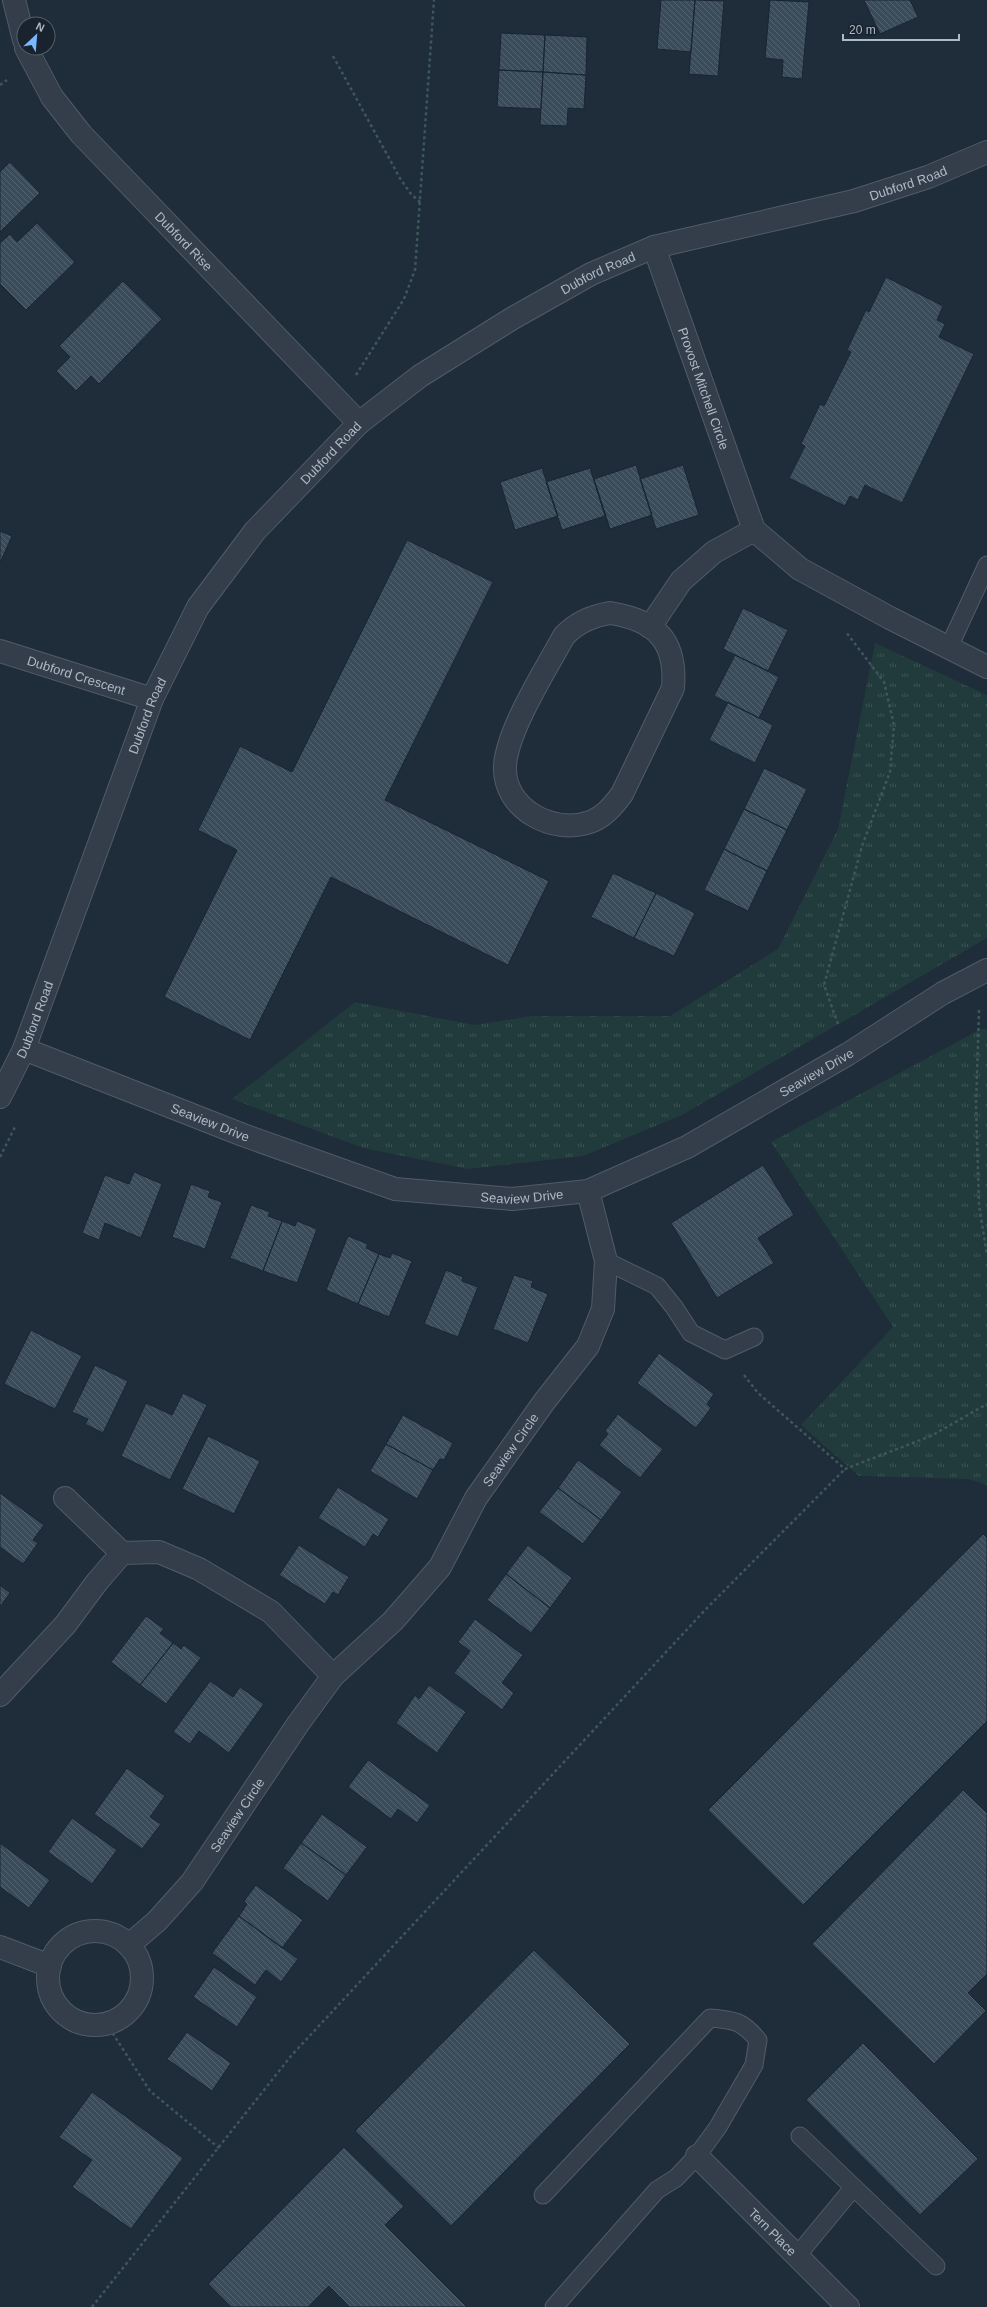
<svg xmlns="http://www.w3.org/2000/svg" width="987" height="2307" font-family="Arial,sans-serif">
  <style>
    .grass { fill: url(#grass-tufts) }
    .building { fill: url(#building-back-hatch); stroke: #1a2531 }
    .lines { fill: none; stroke-linecap: round; stroke-linejoin: round }
    .service-casing { stroke: #505c68; stroke-width: 19 }
    .minor-casing { stroke: #505c68; stroke-width: 24 }
    .tertiary-casing { stroke: #505c68; stroke-width: 24 }
    .path { stroke: #3e5758; stroke-width: 2.5; stroke-dasharray: 3 3; stroke-linecap: butt }
    .service { stroke: #333e4a; stroke-width: 17 }
    .minor { stroke: #333e4a; stroke-width: 22 }
    .tertiary { stroke: #333e4a; stroke-width: 22 }
    .labels { text-anchor: middle; dominant-baseline: central; stroke-width: 3.5; stroke-linejoin: round; paint-order: stroke }
    .street-label { font-size: 13px; fill: #adb9c7; stroke: #18232e }
  </style>
  <defs>
    <pattern id="grass-tufts" width="24" height="20" patternUnits="userSpaceOnUse"><rect width="24" height="20" fill="#213a3b"/><path d="M3 7l-1-3M5 7V3M7 7l1-3M15 17l-1-3M17 17v-4M19 17l1-3" fill="none" stroke="#3f5456"/></pattern>
    <pattern id="building-back-hatch" width="6" height="6" patternUnits="userSpaceOnUse"><rect width="6" height="6" fill="#3a4b5a"/><path d="M-1 5l2 2M0 0l6 6M5-1l2 2" fill="none" stroke="#546370"/></pattern>
  </defs>
  <rect width="100%" height="100%" fill="#1f2c3a"/>
  <path class="grass" d="M 875,643 L 987,695 L 987,938 L 682,1115 L 583,1156 L 468,1169 L 363,1148 L 232,1099 L 355,1002 L 475,1025 L 531,1016 L 670,1016 L 778,949 L 838,829 Z
    M 981,1029 L 987,1029 L 987,1485 L 968,1479 L 859,1476 L 801,1425 L 893,1327 L 771,1142 Z"/>
  <path class="building" d="M 661,0 L 695,0 L 691,52 L 657,49 Z
    M 695,0 L 724,1 L 718,76 L 689,74 Z
    M 770,0 L 809,2 L 802,79 L 782,77 L 783,60 L 765,58 Z
    M 864,0 L 910,0 L 918,17 L 880,34 Z
    M 501,33 L 545,35 L 543,72 L 499,70 Z
    M 545,35 L 587,37 L 586,75 L 543,72 Z
    M 499,70 L 543,72 L 541,109 L 497,107 Z
    M 543,72 L 586,75 L 584,109 L 568,108 L 567,126 L 540,125 Z
    M 10,162 L 40,193 L 0,232 L 0,172 Z
    M 37,223 L 75,262 L 26,310 L 0,284 L 0,243 L 10,234 L 17,242 Z
    M 886,277 L 943,306 L 937,320 L 945,324 L 939,337 L 974,354 L 902,503 L 865,485 L 858,500 L 850,496 L 845,506 L 789,478 L 805,446 L 801,444 L 820,404 L 824,406 L 851,352 L 847,350 L 866,310 L 869,312 Z
    M 123,281 L 162,319 L 99,384 L 91,376 L 76,391 L 56,371 L 70,357 L 59,346 Z
    M 636,465 L 652,515 L 610,529 L 594,479 Z
    M 683,465 L 699,515 L 656,529 L 640,479 Z
    M 542,468 L 558,516 L 515,530 L 500,482 Z
    M 590,468 L 605,516 L 562,530 L 546,482 Z
    M 0,531 L 12,536 L 0,563 Z
    M 407,540 L 493,582 L 385,800 L 549,881 L 508,965 L 331,877 L 250,1040 L 164,997 L 237,850 L 198,830 L 240,746 L 292,772 Z
    M 743,608 L 788,630 L 768,671 L 723,649 Z
    M 735,655 L 779,677 L 759,718 L 714,696 Z
    M 728,702 L 773,725 L 755,763 L 709,740 Z
    M 764,768 L 807,789 L 787,830 L 744,809 Z
    M 744,809 L 787,830 L 767,871 L 724,849 Z
    M 724,849 L 767,871 L 748,911 L 704,890 Z
    M 613,873 L 656,893 L 634,938 L 591,917 Z
    M 656,893 L 695,913 L 674,956 L 634,938 Z
    M 763,1165 L 794,1215 L 758,1238 L 774,1263 L 717,1298 L 671,1223 Z
    M 134,1172 L 162,1184 L 141,1238 L 105,1223 L 99,1240 L 82,1233 L 105,1175 L 129,1184 Z
    M 191,1184 L 210,1191 L 208,1197 L 222,1202 L 205,1249 L 172,1237 Z
    M 251,1205 L 270,1212 L 268,1216 L 282,1221 L 263,1271 L 230,1258 Z
    M 282,1221 L 295,1226 L 297,1221 L 317,1229 L 297,1283 L 263,1271 Z
    M 348,1236 L 368,1244 L 366,1248 L 379,1254 L 358,1304 L 326,1290 Z
    M 392,1253 L 412,1261 L 389,1317 L 358,1304 L 379,1254 L 390,1258 Z
    M 446,1270 L 463,1277 L 462,1281 L 478,1287 L 458,1337 L 424,1324 Z
    M 514,1275 L 533,1281 L 531,1287 L 548,1294 L 528,1343 L 493,1329 Z
    M 31,1330 L 82,1356 L 55,1409 L 4,1384 Z
    M 659,1353 L 714,1394 L 707,1404 L 711,1408 L 696,1428 L 637,1383 Z
    M 95,1365 L 128,1381 L 103,1433 L 85,1424 L 88,1419 L 72,1412 Z
    M 183,1393 L 207,1405 L 170,1480 L 121,1456 L 146,1403 L 172,1415 Z
    M 618,1414 L 663,1449 L 640,1478 L 599,1445 L 608,1434 L 605,1431 Z
    M 403,1415 L 453,1443 L 444,1460 L 440,1459 L 433,1470 L 386,1444 Z
    M 208,1436 L 260,1461 L 234,1514 L 182,1489 Z
    M 386,1444 L 433,1470 L 417,1499 L 370,1471 Z
    M 578,1460 L 622,1492 L 601,1520 L 558,1488 Z
    M 338,1487 L 389,1519 L 378,1537 L 373,1534 L 365,1547 L 318,1518 Z
    M 558,1488 L 601,1520 L 583,1544 L 539,1512 Z
    M 0,1493 L 44,1525 L 33,1540 L 38,1543 L 23,1564 L 0,1547 Z
    M 983,1534 L 987,1538 L 987,1721 L 803,1905 L 708,1810 Z
    M 299,1545 L 349,1577 L 338,1595 L 333,1592 L 325,1604 L 279,1575 Z
    M 528,1545 L 572,1578 L 550,1608 L 506,1574 Z
    M 506,1574 L 550,1608 L 531,1633 L 487,1600 Z
    M 0,1585 L 10,1593 L 0,1607 Z
    M 146,1616 L 164,1629 L 160,1633 L 173,1643 L 140,1685 L 111,1662 Z
    M 475,1619 L 523,1655 L 502,1683 L 514,1693 L 502,1710 L 454,1673 L 470,1651 L 458,1642 Z
    M 173,1643 L 181,1649 L 184,1645 L 201,1658 L 166,1704 L 140,1685 Z
    M 210,1681 L 233,1697 L 240,1687 L 264,1704 L 229,1753 L 199,1731 L 190,1744 L 173,1732 Z
    M 429,1685 L 466,1712 L 437,1753 L 396,1723 L 415,1695 L 419,1699 Z
    M 368,1760 L 430,1805 L 417,1823 L 398,1809 L 391,1819 L 348,1787 Z
    M 127,1768 L 165,1796 L 150,1817 L 161,1824 L 142,1849 L 94,1814 Z
    M 963,1790 L 987,1813 L 987,1974 L 968,1993 L 986,2011 L 934,2064 L 812,1944 Z
    M 322,1814 L 367,1847 L 346,1875 L 301,1843 Z
    M 72,1818 L 117,1850 L 92,1884 L 48,1852 Z
    M 0,1843 L 50,1880 L 29,1908 L 0,1887 Z
    M 301,1843 L 346,1875 L 328,1901 L 283,1868 Z
    M 256,1885 L 303,1920 L 282,1948 L 239,1916 L 247,1904 L 244,1901 Z
    M 239,1916 L 298,1959 L 281,1982 L 266,1970 L 255,1985 L 212,1953 Z
    M 534,1950 L 630,2044 L 451,2226 L 355,2131 Z
    M 214,1967 L 257,1997 L 237,2027 L 193,1997 Z
    M 187,2032 L 231,2063 L 212,2091 L 167,2059 Z
    M 863,2043 L 978,2159 L 920,2215 L 806,2100 Z
    M 92,2092 L 183,2158 L 131,2229 L 72,2187 L 92,2160 L 59,2137 Z
    M 344,2147 L 404,2206 L 385,2225 L 467,2307 L 350,2307 L 329,2286 L 308,2307 L 231,2307 L 208,2284 Z"/>
  <g class="lines">
    <g class="service-casing">
      <path id="service" d="M 949,647 L 987,565
        M 606,1261 L 657,1286 L 674,1307 L 691,1333 L 725,1350 L 754,1337
        M 800,2136 L 936,2266
        M 543,2195 L 710,2018 C 735,2020 742,2021 758,2040 L 754,2065 L 718,2127 L 697,2156 L 676,2178 L 657,2190 L 554,2307
        M 796,2257 L 853,2188"/>
    </g>
    <g class="minor-casing">
      <g id="minor">
        <path d="M 14,0 L 24,40"/>
        <path id="s1" d="M 26,48 L 52,97 L 81,134 L 359,423"/>
        <path id="s2" d="M 654,247 L 754,530 L 800,569 L 890,618 L 987,667"/>
        <path d="M 610,613 C 655,620 677,640 673,688 L 622,794 C 613,806 604,817 590,822 C 553,835 503,809 505,766 C 507,730 546,669 564,636 C 577,622 592,616 610,613 Z"/>
        <path d="M 650,627 L 681,581 L 714,552 L 754,530"/>
        <path id="s3" d="M 0,651 L 152,699"/>
        <path id="s4" d="M 24,1049 L 243,1135 L 395,1189 L 512,1199 L 588,1191 L 687,1147 L 848,1054 L 943,993 L 987,970"/>
        <path d="M 65,1498 L 122,1553 L 159,1552 L 199,1569 L 271,1612 L 333,1676"/>
        <path d="M 0,1695 L 65,1625 L 97,1582 L 122,1553"/>
        <circle cx="95" cy="1978" r="47"/>
        <path id="s5" d="M 129,1945 L 157,1921 L 192,1882 L 298,1724 L 333,1676 L 393,1621 L 440,1567 L 476,1498 L 544,1402 L 588,1346 L 603,1309 L 606,1261 L 588,1191"/>
        <path d="M 0,1947 L 50,1966"/>
        <path id="s6" d="M 697,2156 L 848,2307"/>
      </g>
    </g>
    <g class="tertiary-casing">
      <g id="tertiary">
        <path id="s7" d="M 0,1097 L 24,1049 L 152,699 L 198,607 L 255,531 L 359,423 L 420,376 L 513,318 L 591,274 L 654,247 L 854,201 L 928,177 L 987,152"/>
      </g>
    </g>
    <path class="path" d="M 333,56 L 401,180 L 411,194 L 420,202
      M 0,85 L 7,80
      M 356,375 L 404,299 L 415,270 L 434,0
      M 979,1010 L 976,1105 L 979,1205 L 987,1255
      M 838,1024 L 824,985 L 862,846 L 890,772 L 894,725 L 884,682 L 846,632
      M 0,1157 L 16,1125
      M 744,1375 L 758,1393 L 845,1469 L 931,1436 L 987,1404
      M 106,2023 L 150,2091 L 219,2148
      M 92,2307 L 291,2056 L 706,1609 L 845,1469"/>
    <use href="#service" class="service"/>
    <use href="#minor" class="minor"/>
    <use href="#tertiary" class="tertiary"/>
  </g>
  <g class="labels">
    <g class="street-label">
      <text stroke="none"><textPath href="#s7" startOffset="1381">Dubford Road</textPath></text>
      <text stroke="none"><textPath href="#s1" startOffset="251">Dubford Rise</textPath></text>
      <text stroke="none"><textPath href="#s7" startOffset="1057">Dubford Road</textPath></text>
      <text stroke="none"><textPath href="#s2" startOffset="150">Provost Mitchell Circle</textPath></text>
      <text stroke="none"><textPath href="#s7" startOffset="733">Dubford Road</textPath></text>
      <text stroke="none"><textPath href="#s3" startOffset="80">Dubford Crescent</textPath></text>
      <text stroke="none"><textPath href="#s7" startOffset="409">Dubford Road</textPath></text>
      <text stroke="none"><textPath href="#s7" startOffset="85">Dubford Road</textPath></text>
      <text stroke="none"><textPath href="#s4" startOffset="848">Seaview Drive</textPath></text>
      <text stroke="none"><textPath href="#s4" startOffset="200">Seaview Drive</textPath></text>
      <text stroke="none"><textPath href="#s4" startOffset="524">Seaview Drive</textPath></text>
      <text stroke="none"><textPath href="#s5" startOffset="629">Seaview Circle</textPath></text>
      <text stroke="none"><textPath href="#s5" startOffset="170">Seaview Circle</textPath></text>
      <text stroke="none"><textPath href="#s6" startOffset="107">Tern Place</textPath></text>
    </g>
  </g>
  <g transform="translate(36 36) rotate(26)"><circle r="19" fill="#18232e" stroke="#545f6b"/>
  <path d="M0-3L7 15L0 10L-7 15Z" fill="#7ab7ff"/>
  <text y="-6" font-size="11" font-weight="bold" text-anchor="middle" fill="#adb9c7">N</text>
  </g>
  <path d="M843 34v6h116v-6" fill="none" stroke="#adb9c7" stroke-width="2"/>
  <text x="849" y="34" font-size="12" fill="#adb9c7" stroke="#18232e" stroke-width="3" paint-order="stroke">20 m</text>
</svg>
